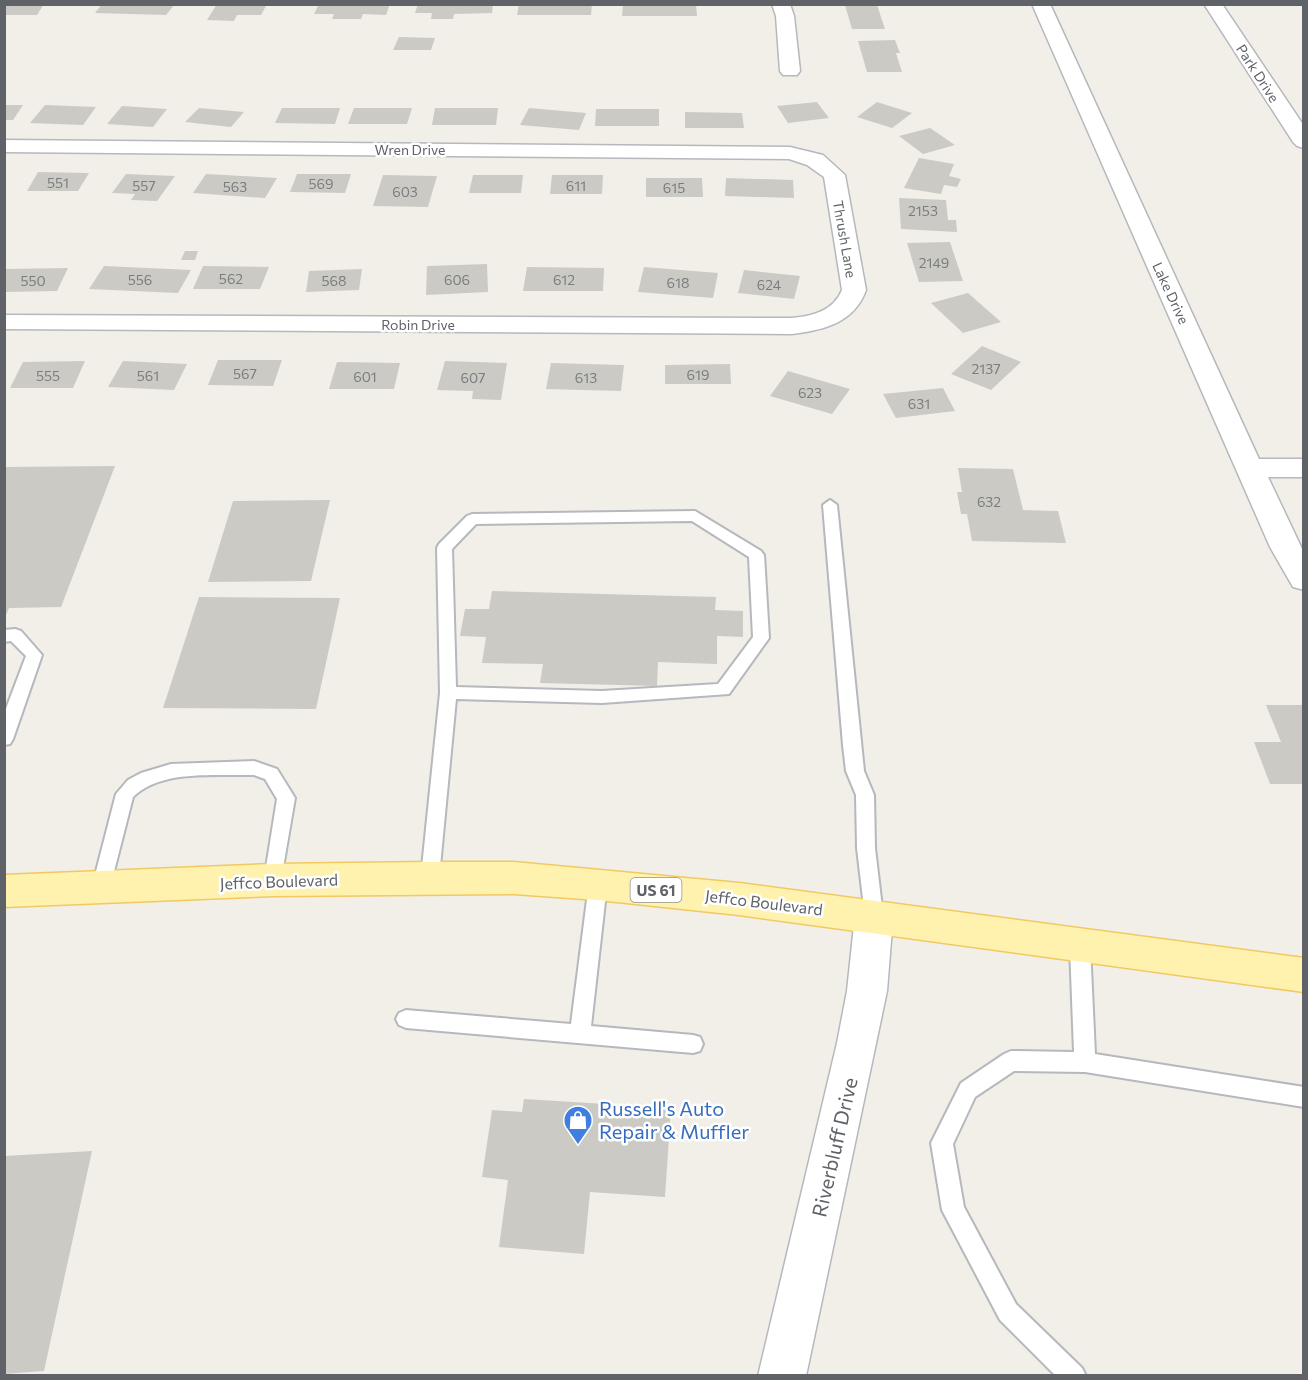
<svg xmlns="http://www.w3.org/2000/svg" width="1308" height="1380" font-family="Commissioner,sans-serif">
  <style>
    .building { fill: #cccac5 }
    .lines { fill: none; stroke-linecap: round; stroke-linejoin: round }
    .service-casing { stroke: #b5b8bc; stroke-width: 4 }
    .minor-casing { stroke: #b5b8bc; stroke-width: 3 }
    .primary-casing { stroke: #f2c960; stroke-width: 3 }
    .service { fill: #fff; fill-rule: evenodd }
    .minor { fill: #fff; fill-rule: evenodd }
    .primary { fill: #fff2af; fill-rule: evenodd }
    .labels { text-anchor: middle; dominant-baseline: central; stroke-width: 5; stroke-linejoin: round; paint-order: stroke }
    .far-street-label { font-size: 14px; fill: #5f6368; stroke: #fff }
    .number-label { font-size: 14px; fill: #7a7d7f }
    .shield { fill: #fff; stroke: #8f9295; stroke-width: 1.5 }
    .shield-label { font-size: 15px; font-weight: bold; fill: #5f6368 }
    .street-label { font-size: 16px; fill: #5f6368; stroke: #fff }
    .near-shop-label { font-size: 20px; fill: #366cbe; stroke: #fff; text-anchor: start }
    .near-street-label { font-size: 20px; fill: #5f6368; stroke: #fff }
  </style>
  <rect width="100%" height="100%" fill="#f1efe8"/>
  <path class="building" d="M 4,4 L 44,4 L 37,15 L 4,15 Z
    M 102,4 L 175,4 L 166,15 L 95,13 Z
    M 217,4 L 267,4 L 261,15 L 237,15 L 234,21 L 207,20 Z
    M 319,4 L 390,4 L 386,15 L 363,14 L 361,19 L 332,19 L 334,14 L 314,14 Z
    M 418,4 L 493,4 L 492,13 L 454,14 L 453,19 L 431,19 L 432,13 L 415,13 Z
    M 519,4 L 592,4 L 591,15 L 517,15 Z
    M 623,4 L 696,4 L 697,16 L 622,16 Z
    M 845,5 L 877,5 L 885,29 L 852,29 Z
    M 399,37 L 435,38 L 431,50 L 393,50 Z
    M 895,40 L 900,53 L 896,53 L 902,72 L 867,72 L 858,41 Z
    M 817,102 L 829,118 L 788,123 L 777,106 Z
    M 877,102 L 912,113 L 892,128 L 857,117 Z
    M 4,105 L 23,105 L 13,120 L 4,120 Z
    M 45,105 L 96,107 L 83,125 L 30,123 Z
    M 122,106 L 167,109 L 153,127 L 107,124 Z
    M 199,108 L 244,112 L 231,127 L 185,122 Z
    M 282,108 L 340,108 L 335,124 L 275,123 Z
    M 354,108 L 412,108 L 407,124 L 348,124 Z
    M 435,108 L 498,108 L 496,125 L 432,125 Z
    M 529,108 L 586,113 L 579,130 L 520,125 Z
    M 596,109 L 659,109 L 659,126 L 595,126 Z
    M 685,112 L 742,113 L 744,128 L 685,128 Z
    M 930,128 L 955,145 L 923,154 L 899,136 Z
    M 919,158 L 954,164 L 949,176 L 961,179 L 957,187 L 944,185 L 941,194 L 904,188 Z
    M 38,172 L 89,173 L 78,191 L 27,191 Z
    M 126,174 L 175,176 L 157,201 L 131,200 L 135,194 L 112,193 Z
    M 206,174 L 277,178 L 265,198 L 193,193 Z
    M 297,174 L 351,174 L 345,193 L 290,192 Z
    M 383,175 L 437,176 L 428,207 L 373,206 Z
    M 473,175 L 523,175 L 521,193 L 469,193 Z
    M 552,175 L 603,175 L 602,194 L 550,194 Z
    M 646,178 L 702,178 L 703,197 L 646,197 Z
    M 726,178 L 793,180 L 794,198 L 725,196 Z
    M 899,198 L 946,200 L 948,220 L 956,220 L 957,232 L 901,229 Z
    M 950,242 L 963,281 L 919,282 L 907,243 Z
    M 185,251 L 198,251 L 195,260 L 181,260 Z
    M 487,264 L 488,292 L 426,295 L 427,266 Z
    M 104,266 L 191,270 L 178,293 L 89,289 Z
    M 203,266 L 269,267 L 260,289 L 193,289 Z
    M 527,267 L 604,268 L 603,291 L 523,291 Z
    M 644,267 L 718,273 L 713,298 L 638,292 Z
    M 68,268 L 57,291 L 4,292 L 4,269 Z
    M 362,269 L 359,290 L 306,292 L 309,271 Z
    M 744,270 L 800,276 L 794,299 L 738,293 Z
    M 968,293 L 1001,322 L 963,333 L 931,303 Z
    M 982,346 L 1021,362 L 991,390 L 951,374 Z
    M 218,360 L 282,360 L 273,386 L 208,385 Z
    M 85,361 L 73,388 L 10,388 L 23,362 Z
    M 123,361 L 187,364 L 174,390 L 108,387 Z
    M 445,361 L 507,363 L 501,400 L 472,399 L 473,391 L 437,390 Z
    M 337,362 L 400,363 L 394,389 L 329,389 Z
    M 551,363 L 624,365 L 621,391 L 546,389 Z
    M 730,364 L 731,384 L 665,384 L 665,365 Z
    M 788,371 L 850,389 L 832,414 L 770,396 Z
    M 943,388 L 955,411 L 896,418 L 883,394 Z
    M 115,466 L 61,607 L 9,608 L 4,620 L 4,467 Z
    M 958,468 L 1013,469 L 1023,510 L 1058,511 L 1066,543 L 972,541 L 967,514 L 961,514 L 957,492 L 962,492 Z
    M 330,500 L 311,581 L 208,582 L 233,501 Z
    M 492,591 L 716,597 L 715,610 L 743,611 L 743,637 L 717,636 L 717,664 L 658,662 L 657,686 L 540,683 L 543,664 L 482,663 L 486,637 L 460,636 L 465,609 L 489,609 Z
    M 199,597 L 340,598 L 316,709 L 163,708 Z
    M 1266,705 L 1304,705 L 1304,784 L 1270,784 L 1254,742 L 1281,742 Z
    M 524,1099 L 671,1108 L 665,1197 L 590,1192 L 584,1254 L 499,1247 L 508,1180 L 482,1177 L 492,1110 L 522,1112 Z
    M 92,1151 L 44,1371 L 4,1374 L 4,1156 Z"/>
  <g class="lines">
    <g class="service-casing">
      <path id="service" d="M 830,500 L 837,505 L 864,771 L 874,795 L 875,848 L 883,916 L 881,922 L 874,924 L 867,922 L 865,916 L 857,848 L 856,795 L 846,771 L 843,745 L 823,505 Z
        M 695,511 L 761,551 L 764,555 L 769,638 L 729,694 L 602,703 L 456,699 L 439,877 L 437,882 L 430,885 L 423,882 L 421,877 L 440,693 L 437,548 L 439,544 L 467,516 L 472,514 ZM 692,521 L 749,557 L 753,637 L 718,684 L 602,691 L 456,687 L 452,549 L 476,524 Z
        M 15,629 L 21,631 L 42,655 L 13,739 L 10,744 L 4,745 L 4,714 L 26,656 L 11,641 L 4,642 L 4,630 Z
        M 254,761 L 277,769 L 295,798 L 280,885 L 273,888 L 266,885 L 264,880 L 277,799 L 265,779 L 254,775 C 216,776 161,769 133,797 L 110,887 L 108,893 L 101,895 L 94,893 L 92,887 L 116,794 L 128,780 L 141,773 L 171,764 Z
        M 598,876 L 605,878 L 607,884 L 591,1026 L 693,1035 L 700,1037 L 703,1044 L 700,1051 L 693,1053 L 406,1028 L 399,1025 L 396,1019 L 399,1013 L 406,1010 L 571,1024 L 589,884 L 591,878 Z
        M 1080,938 L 1087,940 L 1090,946 L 1095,1054 L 1304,1087 L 1304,1107 L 1085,1072 L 1014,1071 L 975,1097 L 953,1144 L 964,1207 L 1016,1304 L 1082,1368 L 1086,1376 L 1056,1376 L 1000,1320 L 942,1210 L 931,1143 L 961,1083 L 1004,1054 L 1011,1051 L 1074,1052 L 1070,946 L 1073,940 Z"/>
    </g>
    <g class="minor-casing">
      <path id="minor" d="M 772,4 L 790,4 L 794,16 L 800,71 L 797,75 L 783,75 L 780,71 L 776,16 Z
        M 1032,4 L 1050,4 L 1259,459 L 1304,459 L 1304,477 L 1268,477 L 1304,553 L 1304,590 L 1293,587 L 1270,547 Z
        M 1204,4 L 1222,4 L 1304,126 L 1304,148 L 1297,146 L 1293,142 Z
        M 4,140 L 790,147 L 823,155 L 845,175 L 866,290 C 854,323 824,330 792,334 L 4,329 L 4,315 L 792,318 C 813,316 833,311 842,290 L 824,177 L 807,165 L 789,159 L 4,152 Z
        M 874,900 L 887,905 L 893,916 L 887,991 L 806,1376 L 758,1376 L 837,1043 L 847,991 L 855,916 L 861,905 Z"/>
    </g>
    <g class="primary-casing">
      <path id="primary" d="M 430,862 L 514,862 L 739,883 L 1304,958 L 1304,992 L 739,915 L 598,900 L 514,894 L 273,896 L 4,907 L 4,875 L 273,864 Z"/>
    </g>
    <use href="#service" class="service"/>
    <use href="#minor" class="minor"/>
    <use href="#primary" class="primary"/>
  </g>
  <defs>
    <g id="shop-pin" transform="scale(1.5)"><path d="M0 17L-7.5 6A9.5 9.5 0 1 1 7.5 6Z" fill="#3f7fe0" stroke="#fff"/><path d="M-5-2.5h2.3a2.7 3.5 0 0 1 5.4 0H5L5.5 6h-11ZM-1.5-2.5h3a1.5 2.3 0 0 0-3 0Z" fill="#fff"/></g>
  </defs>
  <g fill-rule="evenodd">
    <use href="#shop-pin" x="578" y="1120"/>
  </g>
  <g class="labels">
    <g class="far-street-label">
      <text transform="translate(1258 73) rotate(57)">Park Drive</text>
      <text x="410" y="149">Wren Drive</text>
      <text transform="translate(845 239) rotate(80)">Thrush Lane</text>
      <text transform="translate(1171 293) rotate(65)">Lake Drive</text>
      <text x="418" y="324">Robin Drive</text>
    </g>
    <g class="number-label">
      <text x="58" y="182">551</text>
      <text x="321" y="183">569</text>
      <text x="144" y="185">557</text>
      <text x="576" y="185">611</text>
      <text x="235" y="186">563</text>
      <text x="674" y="187">615</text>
      <text x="405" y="191">603</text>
      <text x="923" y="210">2153</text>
      <text x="934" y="262">2149</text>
      <text x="231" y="278">562</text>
      <text x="140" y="279">556</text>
      <text x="457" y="279">606</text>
      <text x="564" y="279">612</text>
      <text x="33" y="280">550</text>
      <text x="334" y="280">568</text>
      <text x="678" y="282">618</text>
      <text x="769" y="284">624</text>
      <text x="986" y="368">2137</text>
      <text x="245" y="373">567</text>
      <text x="698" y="374">619</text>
      <text x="48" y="375">555</text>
      <text x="148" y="375">561</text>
      <text x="365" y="376">601</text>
      <text x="473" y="377">607</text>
      <text x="586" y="377">613</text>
      <text x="810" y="392">623</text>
      <text x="919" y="403">631</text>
      <text x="989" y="501">632</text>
    </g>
    <rect class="shield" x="630.5" y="878" width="51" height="24" rx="4.5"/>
    <g class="shield-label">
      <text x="656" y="890">US 61</text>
    </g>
    <g class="street-label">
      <text transform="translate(279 881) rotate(-2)">Jeffco Boulevard</text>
      <text transform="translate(764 902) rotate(7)">Jeffco Boulevard</text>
    </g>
    <g class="near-shop-label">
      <text x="599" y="1108">Russell's Auto<tspan x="599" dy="23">Repair &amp; Muffler</tspan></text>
    </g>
    <g class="near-street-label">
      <text transform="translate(834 1147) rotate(-77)">Riverbluff Drive</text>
    </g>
  </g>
  <rect width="1308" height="1380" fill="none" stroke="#5f6368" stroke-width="12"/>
</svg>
